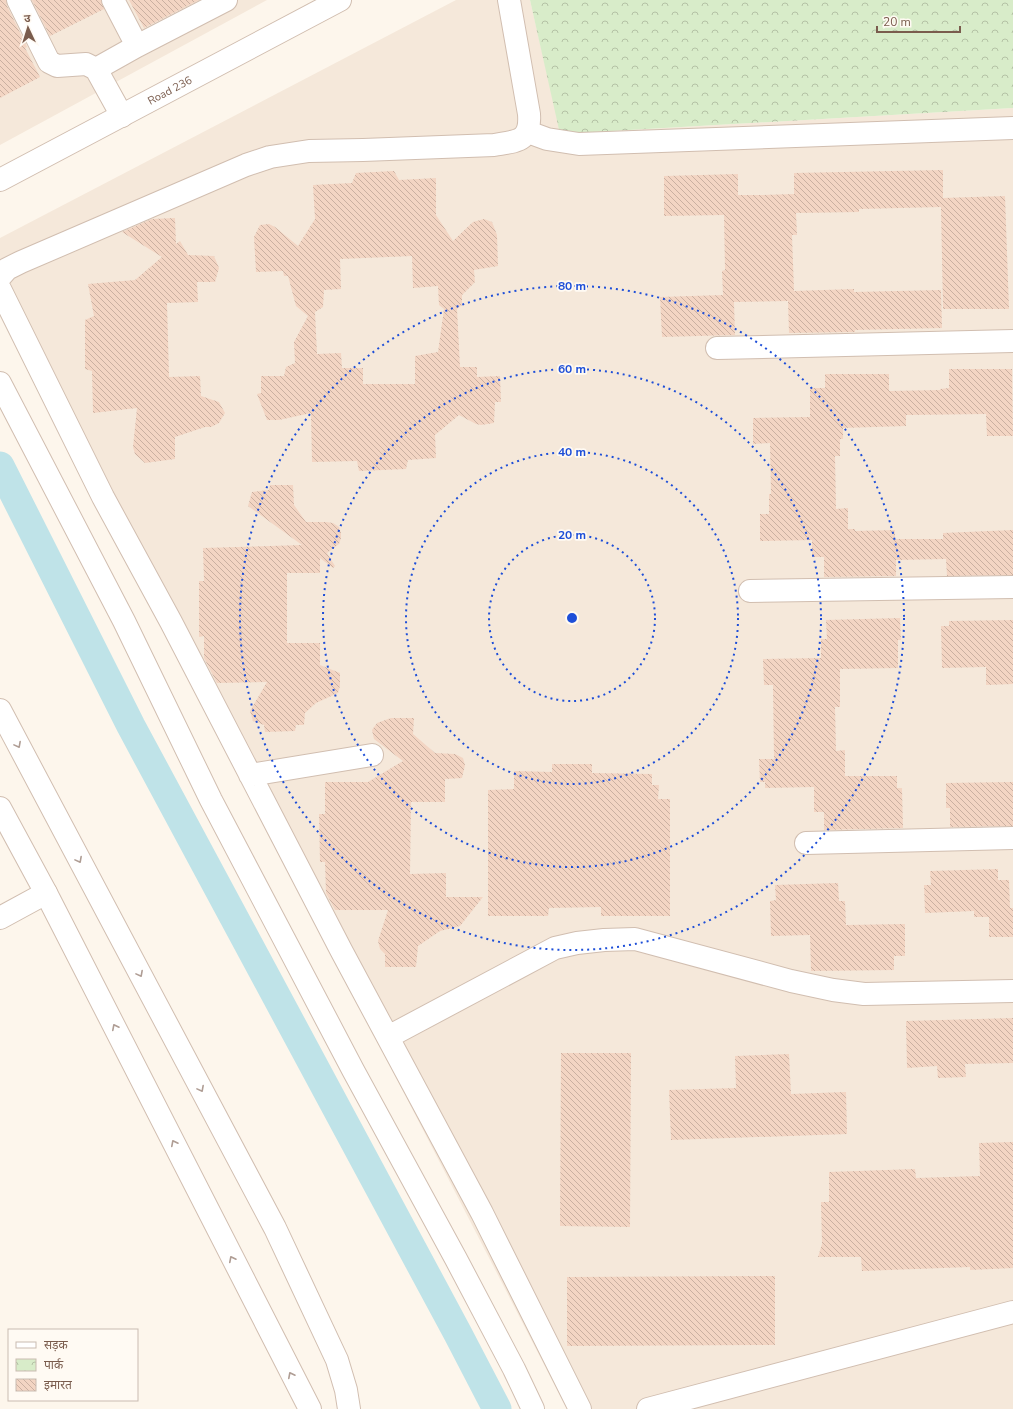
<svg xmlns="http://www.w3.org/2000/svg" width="1013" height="1409" font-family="'Nunito Sans','Noto Sans Devanagari',sans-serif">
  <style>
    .residential { fill: #f5e8da }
    .park { fill: url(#park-crowns) }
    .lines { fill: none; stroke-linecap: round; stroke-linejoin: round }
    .canal { stroke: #bfe3e8; stroke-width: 29 }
    .building { fill: url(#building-back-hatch); fill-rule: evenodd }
    .minor-casing { stroke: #d1beb0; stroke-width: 24 }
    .tertiary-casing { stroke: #d1beb0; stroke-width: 24 }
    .minor { stroke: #fff; stroke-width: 22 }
    .tertiary { stroke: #fff; stroke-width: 22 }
    .oneway { stroke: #af9d94 }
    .ring { fill: none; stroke: #1d4ed8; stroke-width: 2; stroke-dasharray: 2 4 }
    .labels { text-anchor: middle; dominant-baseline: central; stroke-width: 3.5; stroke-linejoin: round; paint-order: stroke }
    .street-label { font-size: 11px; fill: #7a5c4d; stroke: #fffaf3 }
    .centre { fill: #1d4ed8; stroke: #fffaf3; stroke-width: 2 }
    .ring-label { font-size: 12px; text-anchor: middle; font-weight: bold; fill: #1d4ed8; stroke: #fffaf3; stroke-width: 3.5; stroke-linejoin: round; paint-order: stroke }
  </style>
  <defs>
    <pattern id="park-crowns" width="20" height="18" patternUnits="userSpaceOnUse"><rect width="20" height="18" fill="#d8ecc9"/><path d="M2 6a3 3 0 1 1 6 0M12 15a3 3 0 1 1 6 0" fill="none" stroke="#b4c2a5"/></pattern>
    <pattern id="building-back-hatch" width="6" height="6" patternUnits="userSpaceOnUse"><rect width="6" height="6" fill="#f3d5c3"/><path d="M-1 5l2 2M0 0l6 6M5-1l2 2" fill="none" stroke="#cab0a1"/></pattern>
  </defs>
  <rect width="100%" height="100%" fill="#fdf6ec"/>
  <path class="residential" d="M 0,0 L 267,0 L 0,145 Z
    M 456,0 L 530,0 L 561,134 L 1013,108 L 1013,1409 L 567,1409 L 0,310 L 0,238 Z"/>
  <path class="park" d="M 530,0 L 1013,0 L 1013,108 L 560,134 Z"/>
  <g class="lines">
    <path class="canal" d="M 0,466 L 131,726 L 458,1334 L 497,1409"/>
  </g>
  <path class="building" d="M 0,0 L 6,0 L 7,6 L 27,47 L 25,48 L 40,77 L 0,98 Z
    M 32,0 L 101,0 L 104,9 L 50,36 Z
    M 129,0 L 199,0 L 144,28 Z
    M 943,170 L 943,198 L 1005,196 L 1009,309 L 943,309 L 941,207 L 859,209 L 859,212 L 796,213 L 797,235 L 792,235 L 794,291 L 854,289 L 854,292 L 941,290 L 942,328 L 855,330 L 855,332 L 789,333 L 788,301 L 734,302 L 735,335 L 662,337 L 660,297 L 723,295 L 722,271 L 725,270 L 724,215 L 664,216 L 664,176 L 738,174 L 738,195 L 760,195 L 794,194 L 794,173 Z
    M 394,171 L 399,180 L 436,178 L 436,215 L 453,241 L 473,222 L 484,219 L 492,222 L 497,235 L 498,266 L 474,270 L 475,282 L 462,295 L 462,305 L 457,309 L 460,367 L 477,367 L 477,377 L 500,376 L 501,402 L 495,402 L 494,423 L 481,425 L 476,424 L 459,415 L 435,435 L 436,458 L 408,460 L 406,469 L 359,471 L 357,461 L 312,462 L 311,413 L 279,420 L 267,420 L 257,394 L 261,393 L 261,376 L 284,376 L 286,367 L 295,363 L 294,342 L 308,316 L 296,306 L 288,276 L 284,276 L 283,271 L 256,272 L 254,237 L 260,225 L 269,224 L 275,227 L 298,246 L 315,219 L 313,185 L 352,183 L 356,173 ZM 412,256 L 413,288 L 438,286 L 439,305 L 444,309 L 438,352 L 415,356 L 415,384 L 363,384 L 363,368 L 342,368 L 341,353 L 317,354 L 315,312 L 323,307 L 324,290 L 341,289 L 340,259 Z
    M 175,218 L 176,244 L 180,241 L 188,255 L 214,256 L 219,268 L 215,282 L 197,282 L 198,302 L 167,303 L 169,377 L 200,376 L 201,396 L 219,402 L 225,413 L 219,423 L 211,427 L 205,427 L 175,437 L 175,459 L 145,463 L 135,454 L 133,447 L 137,408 L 93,413 L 92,371 L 85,369 L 85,320 L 94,316 L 88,284 L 135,280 L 162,257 L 122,232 L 152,219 Z
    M 949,369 L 1012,369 L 1013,436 L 987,436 L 986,414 L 906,415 L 906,426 L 843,428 L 843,439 L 840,439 L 840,456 L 835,456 L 836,509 L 848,508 L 848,529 L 855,529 L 855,531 L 895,530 L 895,539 L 943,539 L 943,533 L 1013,530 L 1013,575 L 947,576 L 946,559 L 896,560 L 896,576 L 824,577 L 824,557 L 812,557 L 812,540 L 760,541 L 760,514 L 769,514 L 769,494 L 771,494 L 770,443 L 753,444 L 753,418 L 810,417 L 810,388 L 825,388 L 825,374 L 889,374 L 889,391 L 940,390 L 940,389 L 949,388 Z
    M 270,485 L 293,485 L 294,505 L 306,522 L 326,522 L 333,523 L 339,527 L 341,533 L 341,538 L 339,544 L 327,553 L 335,566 L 333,568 L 320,558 L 320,573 L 287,573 L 287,643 L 320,643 L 320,665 L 340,673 L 340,686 L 338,693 L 316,703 L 305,713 L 304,725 L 296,725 L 295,731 L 265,732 L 264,725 L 253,721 L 250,711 L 267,682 L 217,683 L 204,658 L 204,636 L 199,637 L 199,581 L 204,581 L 203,548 L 302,545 L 248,506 L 252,492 L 269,490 Z
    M 900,618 L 901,640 L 898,640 L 898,668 L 840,669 L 840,707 L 835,707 L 836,751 L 845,750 L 845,776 L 897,776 L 897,788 L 902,788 L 903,828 L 824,830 L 824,812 L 814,812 L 814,787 L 765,788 L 765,782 L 760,782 L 759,759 L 774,759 L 773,685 L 764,685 L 763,659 L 821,658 L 821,639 L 827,639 L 826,620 Z
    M 1013,620 L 1013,684 L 986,685 L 986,667 L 942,668 L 941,626 L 949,626 L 949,621 Z
    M 391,718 L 414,718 L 413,734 L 435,753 L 455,754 L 463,758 L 465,765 L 462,778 L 445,779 L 445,802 L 411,802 L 410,874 L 446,873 L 446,897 L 483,897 L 460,926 L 440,931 L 418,946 L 416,967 L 385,967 L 385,954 L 380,949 L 378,941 L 388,910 L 335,910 L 326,893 L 325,862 L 320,862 L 319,814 L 325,814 L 325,782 L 368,782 L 403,761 L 374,739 L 372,730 L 377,723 Z
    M 552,764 L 592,764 L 592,773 L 652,774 L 652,785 L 659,785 L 658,799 L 670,799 L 670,916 L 601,916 L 601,907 L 549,908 L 548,916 L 488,916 L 488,790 L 514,789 L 514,771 L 552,772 Z
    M 1013,782 L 1013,826 L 950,827 L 950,808 L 946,808 L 946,783 Z
    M 998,869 L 998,880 L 1009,880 L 1010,908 L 1013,908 L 1013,937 L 989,937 L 989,917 L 974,917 L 974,911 L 925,913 L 924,885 L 931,885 L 930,871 Z
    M 838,883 L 839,901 L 845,901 L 846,925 L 905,924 L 905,956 L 894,956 L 894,970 L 811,971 L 810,935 L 771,936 L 770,901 L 776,900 L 775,885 Z
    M 1013,1018 L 1013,1063 L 965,1064 L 966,1077 L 938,1078 L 937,1066 L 907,1068 L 906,1021 Z
    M 561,1053 L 631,1053 L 630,1227 L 560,1226 Z
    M 789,1054 L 791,1094 L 846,1092 L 847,1134 L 671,1140 L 669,1090 L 736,1088 L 735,1056 Z
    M 1013,1142 L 1013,1268 L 970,1270 L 970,1267 L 862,1271 L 861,1257 L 818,1257 L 822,1244 L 821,1202 L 829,1202 L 829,1172 L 915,1169 L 916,1178 L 980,1176 L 979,1143 Z
    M 775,1276 L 775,1345 L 567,1346 L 567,1277 Z"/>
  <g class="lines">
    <g class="minor-casing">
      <path id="minor" d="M 18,0 L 49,62 L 57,66 L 86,64 L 96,69 L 122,116
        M 113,0 L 137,46
        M 96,69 L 137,46 L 226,0
        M 528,132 L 547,139 L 579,144 L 1013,128
        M 0,277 L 7,269 L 21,262 L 246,165 L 270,157 L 309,151 L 363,150 L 494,145 C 517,141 531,142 529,114 L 509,0
        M 0,289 L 103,497 L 171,622 L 341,950 L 482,1213 L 580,1409
        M 717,348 L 1013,341
        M 0,383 L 124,621 L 211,800 L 353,1070 L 456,1259 L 514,1369 L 533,1409
        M 750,591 L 1013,587
        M 250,775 L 372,755
        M 806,843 L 1013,838
        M 0,918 L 46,893
        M 388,1037 L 555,948 L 577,943 L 604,940 L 635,939 L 791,981 L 833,990 L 864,994 L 1013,991
        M 648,1409 L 1013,1312"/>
    </g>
    <g class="tertiary-casing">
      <g id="tertiary">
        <path id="s1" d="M 0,180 L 340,0"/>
        <path d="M 0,710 L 275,1228 L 337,1360 L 346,1390 L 349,1409"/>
        <path d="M 0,808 L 46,893 L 310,1409"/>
      </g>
    </g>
    <use href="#minor" class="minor"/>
    <use href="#tertiary" class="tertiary"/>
  </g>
  <defs><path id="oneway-chevron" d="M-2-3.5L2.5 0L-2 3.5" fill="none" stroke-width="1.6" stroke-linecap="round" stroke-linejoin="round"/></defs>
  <g class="oneway">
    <use href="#oneway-chevron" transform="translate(18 745) rotate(62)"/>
    <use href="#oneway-chevron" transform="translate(79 860) rotate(62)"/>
    <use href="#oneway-chevron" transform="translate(140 974) rotate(62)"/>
    <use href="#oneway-chevron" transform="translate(115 1027) rotate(-117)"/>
    <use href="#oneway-chevron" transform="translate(201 1089) rotate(62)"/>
    <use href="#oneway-chevron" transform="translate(174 1143) rotate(-117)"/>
    <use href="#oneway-chevron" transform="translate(232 1259) rotate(-117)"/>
    <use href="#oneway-chevron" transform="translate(291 1375) rotate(-117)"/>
  </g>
  <g class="ring">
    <circle cx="572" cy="618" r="83"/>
    <circle cx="572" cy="618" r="166"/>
    <circle cx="572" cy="618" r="249"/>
    <circle cx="572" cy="618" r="332"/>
  </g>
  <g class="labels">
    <g class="street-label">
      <text stroke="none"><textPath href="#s1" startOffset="192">Road 236</textPath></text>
    </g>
  </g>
  <circle cx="572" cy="618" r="6" class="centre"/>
  <g class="ring-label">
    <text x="572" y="290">80 m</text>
    <text x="572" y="373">60 m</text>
    <text x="572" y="456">40 m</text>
    <text x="572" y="539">20 m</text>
  </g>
  <rect x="8" y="1329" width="130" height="72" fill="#fffaf3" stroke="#cabbb1"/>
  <rect x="16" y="1342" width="20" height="6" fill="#ffffff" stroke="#cabbb1"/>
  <text x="44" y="1349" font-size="12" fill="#7a5c4d">सड़क</text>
  <rect x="16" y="1359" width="20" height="12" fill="url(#park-crowns)" stroke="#cabbb1"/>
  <text x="44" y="1369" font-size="12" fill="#7a5c4d">पार्क</text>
  <rect x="16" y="1379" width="20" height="12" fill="url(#building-back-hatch)" stroke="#cabbb1"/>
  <text x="44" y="1389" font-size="12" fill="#7a5c4d">इमारत</text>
  <g transform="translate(28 28) rotate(356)" stroke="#fffaf3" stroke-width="3" paint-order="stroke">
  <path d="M0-3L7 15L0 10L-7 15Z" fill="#7a5c4d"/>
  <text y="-6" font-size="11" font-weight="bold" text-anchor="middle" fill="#7a5c4d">उ</text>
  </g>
  <path d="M877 26v6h83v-6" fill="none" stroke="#7a5c4d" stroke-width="2"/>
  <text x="883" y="26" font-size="12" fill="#7a5c4d" stroke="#fffaf3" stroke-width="3" paint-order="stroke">20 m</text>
</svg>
